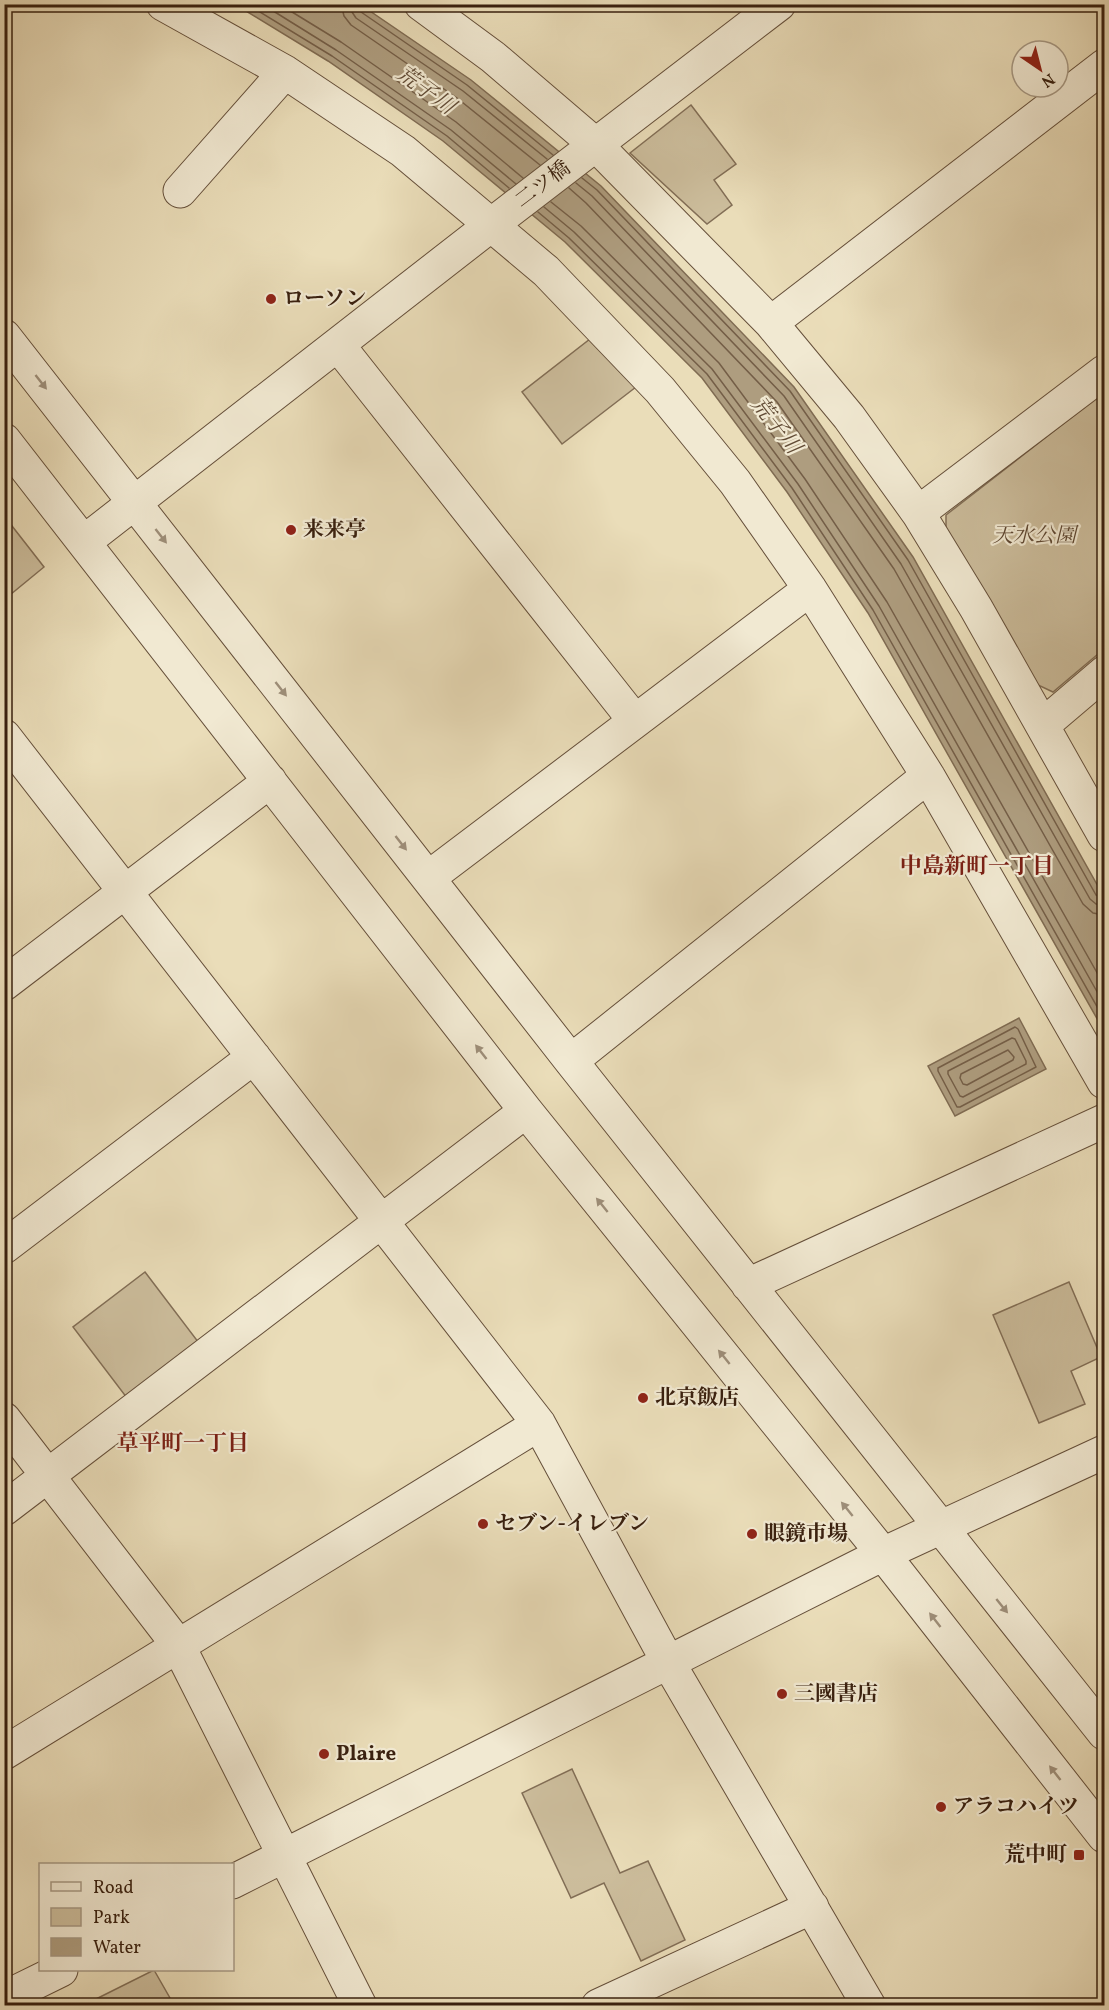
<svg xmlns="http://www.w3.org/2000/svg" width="1109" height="2010" font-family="Vollkorn,'Noto Serif JP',serif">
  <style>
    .green { fill: #ccbd9c; stroke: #826e56; stroke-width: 1.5 }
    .water { fill: #ae9d7f; stroke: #7f6b52; stroke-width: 1.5 }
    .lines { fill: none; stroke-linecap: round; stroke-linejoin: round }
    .shore { stroke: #745e47; stroke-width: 1.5 }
    .minor-casing { stroke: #654f3a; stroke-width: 35 }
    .minor { stroke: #f1e9d2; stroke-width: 33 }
    .oneway { fill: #9e8f7a }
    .poi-dot { fill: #8f2418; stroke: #f1e9d2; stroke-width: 2 }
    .labels { text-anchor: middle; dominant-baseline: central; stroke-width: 4.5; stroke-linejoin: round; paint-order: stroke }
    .street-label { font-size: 21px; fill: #39200f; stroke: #f1e9d2 }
    .poi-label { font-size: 21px; font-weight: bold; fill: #39200f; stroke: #f1e9d2; text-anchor: start }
    .park-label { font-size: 21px; font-style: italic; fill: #5e4732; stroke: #f1e9d2 }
    .water-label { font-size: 22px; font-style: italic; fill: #624c36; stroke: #f1e9d2 }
    .neighbourhood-label { font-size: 22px; font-weight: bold; fill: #7a1f14; stroke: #f1e9d2 }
  </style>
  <rect width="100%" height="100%" fill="#eaddb9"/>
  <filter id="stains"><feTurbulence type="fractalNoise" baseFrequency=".00333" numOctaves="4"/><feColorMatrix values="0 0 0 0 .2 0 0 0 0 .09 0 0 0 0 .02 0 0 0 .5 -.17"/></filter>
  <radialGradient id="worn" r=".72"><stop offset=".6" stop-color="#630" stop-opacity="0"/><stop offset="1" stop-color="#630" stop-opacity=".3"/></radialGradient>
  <path class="green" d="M 691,105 L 736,164 L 714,180 L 732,205 L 707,224 L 630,153 Z
    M 590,339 L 636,387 L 562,444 L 522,392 Z
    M 1104,392 L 1104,649 L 1053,692 L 1038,685 L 946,529 L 946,515 Z
    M 5,517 L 44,567 L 5,599 L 4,599 Z
    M 145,1272 L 199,1343 L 127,1398 L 73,1327 Z
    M 1069,1282 L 1101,1357 L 1071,1371 L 1085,1404 L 1039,1423 L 993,1315 Z
    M 572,1769 L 620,1873 L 648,1861 L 685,1940 L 641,1961 L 604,1883 L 571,1898 L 522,1793 Z
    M 154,1970 L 174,2005 L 84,2005 Z"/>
  <path class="water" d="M 236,5 L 361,5 L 471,80 L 601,186 L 794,387 L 913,557 L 1104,897 L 1104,1031 L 868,613 L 787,492 L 702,378 L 565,242 L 443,141 L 328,61 Z
    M 1019,1018 L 1046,1069 L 955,1116 L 928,1066 Z"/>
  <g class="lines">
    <path class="shore" d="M 247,4 L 332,56 L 447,136 L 509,188
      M 262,4 L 336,50 L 451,130 L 516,184
      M 279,4 L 341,42 L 456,122 L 523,178
      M 341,4 L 344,16 L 351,25 L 457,98 L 540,165
      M 350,4 L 352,12 L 356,18 L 463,91 L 547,159
      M 358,4 L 361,12 L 467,85 L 553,155
      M 582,178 L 597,190 L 790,391 L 908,560 L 1096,895 L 1104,899
      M 576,183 L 592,196 L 784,396 L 901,564 L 1090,899 L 1096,904 L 1104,906
      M 569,188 L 586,203 L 777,402 L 894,569 L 1083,904 L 1093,913 L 1104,915
      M 551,202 L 581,226 L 719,363 L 805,479 L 887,602 L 1104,985
      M 544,207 L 574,232 L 712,369 L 798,484 L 879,606 L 1104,1004
      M 538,212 L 569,238 L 707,374 L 792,488 L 873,610 L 1104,1019
      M 1015,1027 L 1018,1029 L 1036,1067 L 960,1107 L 957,1107 L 938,1071 L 938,1068 Z
      M 1012,1038 L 1015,1039 L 1026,1061 L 1026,1064 L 963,1097 L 960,1096 L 948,1074 L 948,1071 Z
      M 1008,1050 L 1014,1057 L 1013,1060 L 967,1085 L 963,1084 L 960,1078 L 961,1074 Z"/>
    <g class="minor-casing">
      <path id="minor" d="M 163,4 L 285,72 L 403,151 L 546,271 L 660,390 L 735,482 L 810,589 L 928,776 L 1104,1082
        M 421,4 L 493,57 L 596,145 L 771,323 L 849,417 L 918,513 L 976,608 L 1104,835
        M 180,191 L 285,72
        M 771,323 L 1104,66
        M 4,336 L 571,1061 L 1104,1733
        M 338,345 L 635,721
        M 4,440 L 526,1111 L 883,1554 L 1104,1836
        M 918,513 L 1104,372
        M 84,542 L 491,225 L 779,4
        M 1043,725 L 1104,673
        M 4,736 L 539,1424 L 668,1662 L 869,2006
        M 428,878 L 810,589
        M 4,984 L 270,781
        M 571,1061 L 928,776
        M 4,1247 L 254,1057
        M 748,1285 L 1104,1121
        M 4,1419 L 178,1645 L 360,2006
        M 4,1509 L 526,1111
        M 4,1753 L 539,1424
        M 232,1882 L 883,1554 L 1104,1452
        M 4,1998 L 61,1970
        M 598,2006 L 812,1907"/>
    </g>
    <use href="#minor" class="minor"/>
  </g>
  <defs><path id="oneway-solid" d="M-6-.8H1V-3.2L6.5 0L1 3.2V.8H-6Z" transform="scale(1.5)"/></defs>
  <g class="oneway">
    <use href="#oneway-solid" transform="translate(41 382) rotate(52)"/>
    <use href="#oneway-solid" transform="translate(161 536) rotate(52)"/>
    <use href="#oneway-solid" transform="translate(281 689) rotate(52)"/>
    <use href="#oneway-solid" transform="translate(401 843) rotate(52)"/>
    <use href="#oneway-solid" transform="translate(481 1052) rotate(-128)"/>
    <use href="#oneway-solid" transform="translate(602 1205) rotate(-129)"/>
    <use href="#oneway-solid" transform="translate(724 1357) rotate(-129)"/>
    <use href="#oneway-solid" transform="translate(847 1509) rotate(-129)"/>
    <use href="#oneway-solid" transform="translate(1002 1606) rotate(51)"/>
    <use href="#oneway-solid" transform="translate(935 1620) rotate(-128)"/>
    <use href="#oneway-solid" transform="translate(1055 1773) rotate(-128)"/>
  </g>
  <g class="poi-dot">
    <circle cx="271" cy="299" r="6"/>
    <circle cx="291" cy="530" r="6"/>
    <circle cx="643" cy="1398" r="6"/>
    <circle cx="483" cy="1524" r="6"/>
    <circle cx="752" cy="1534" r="6"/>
    <circle cx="782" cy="1694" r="6"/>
    <circle cx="324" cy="1754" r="6"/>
    <circle cx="941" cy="1807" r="6"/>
    <rect x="1073" y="1849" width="12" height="12" rx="3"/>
  </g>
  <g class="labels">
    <g class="street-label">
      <text transform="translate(543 185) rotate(-37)">二ツ橋</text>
    </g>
    <g class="poi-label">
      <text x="283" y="299">ローソン</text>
      <text x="303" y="530">来来亭</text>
      <text x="655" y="1398">北京飯店</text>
      <text x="495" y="1524">セブン-イレブン</text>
      <text x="764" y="1534">眼鏡市場</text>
      <text x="794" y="1694">三國書店</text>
      <text x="336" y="1754">Plaire</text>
      <text x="953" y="1807">アラコハイツ</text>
      <text x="1067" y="1855" text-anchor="end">荒中町</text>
    </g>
    <g class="park-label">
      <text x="1034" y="536">天水公園</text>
    </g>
    <g class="water-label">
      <text transform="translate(425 91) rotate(36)">荒子川</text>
      <text transform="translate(775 426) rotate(52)">荒子川</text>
    </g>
    <g class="neighbourhood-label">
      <text x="977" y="867">中島新町一丁目</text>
      <text x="183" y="1444">草平町一丁目</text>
    </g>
  </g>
  <rect width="1109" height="2010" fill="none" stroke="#eaddb9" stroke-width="24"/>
  <rect x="6" y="6" width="1097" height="1998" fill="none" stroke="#39200f" stroke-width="3"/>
  <rect x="12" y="12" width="1085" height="1986" fill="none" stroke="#39200f" stroke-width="1.5"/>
  <rect x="39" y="1863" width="195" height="108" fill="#f1e9d2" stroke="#a79984" stroke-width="1.5"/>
  <rect x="51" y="1882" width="30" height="9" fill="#f1e9d2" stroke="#a79984" stroke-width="1.5"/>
  <text x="93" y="1893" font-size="18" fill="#39200f">Road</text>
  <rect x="51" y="1908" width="30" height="18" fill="#ccbd9c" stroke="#a79984" stroke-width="1.5"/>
  <text x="93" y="1923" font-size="18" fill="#39200f">Park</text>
  <rect x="51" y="1938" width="30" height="18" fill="#ae9d7f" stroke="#a79984" stroke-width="1.5"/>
  <text x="93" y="1953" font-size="18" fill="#39200f">Water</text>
  <g transform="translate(1040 69) rotate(145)"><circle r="28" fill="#f1e9d2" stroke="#a79984" stroke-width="1.5"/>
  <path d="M0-4.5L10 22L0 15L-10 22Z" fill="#8f2418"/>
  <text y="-9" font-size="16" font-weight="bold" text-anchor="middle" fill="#39200f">N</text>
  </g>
  <rect width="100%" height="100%" filter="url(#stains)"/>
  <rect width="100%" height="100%" fill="url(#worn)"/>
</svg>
